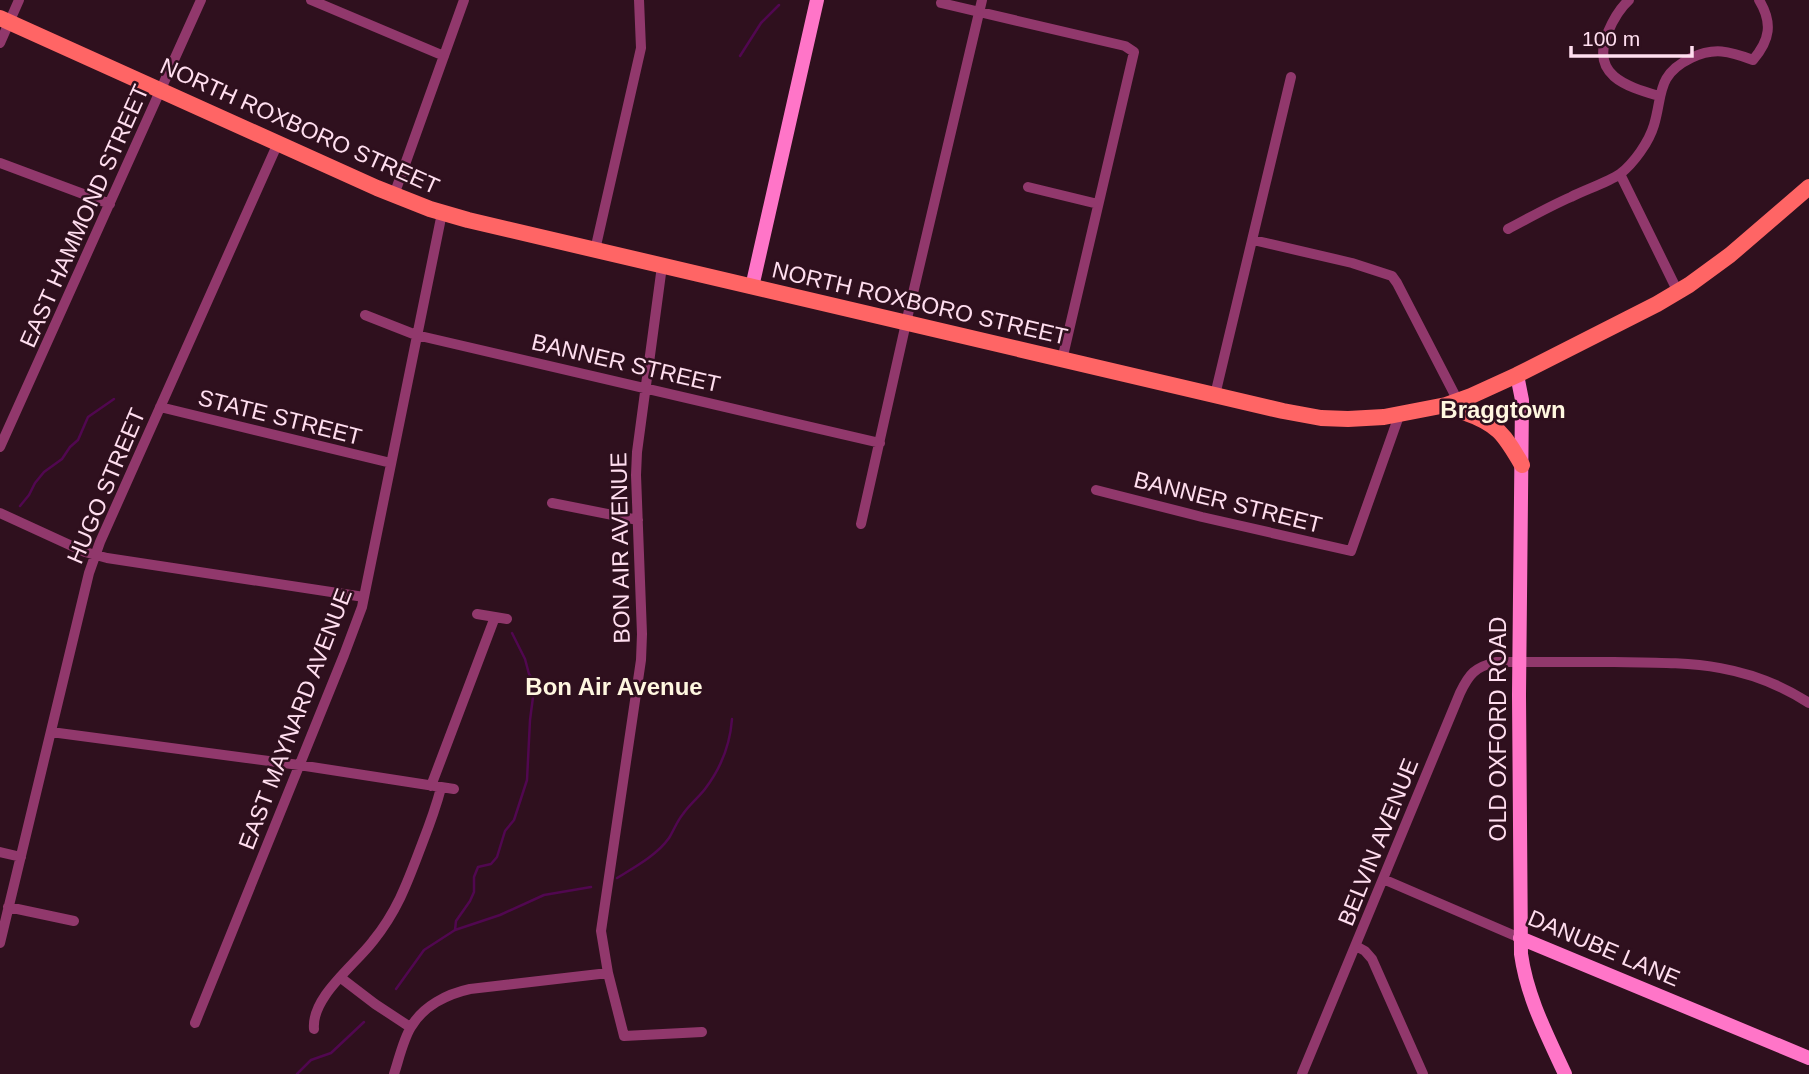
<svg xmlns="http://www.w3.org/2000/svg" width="1809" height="1074" font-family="Arial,sans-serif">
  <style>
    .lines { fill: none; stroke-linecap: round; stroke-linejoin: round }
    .stream { stroke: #510750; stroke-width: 2.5 }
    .street { stroke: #91386c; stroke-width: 10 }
    .secondary { stroke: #ff75c8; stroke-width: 14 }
    .primary { stroke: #ff6565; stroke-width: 16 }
    .labels { text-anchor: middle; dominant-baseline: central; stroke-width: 5; stroke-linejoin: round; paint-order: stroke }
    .street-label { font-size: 23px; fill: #ffdeef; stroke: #2f101e }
    .neighbourhood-label { font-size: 24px; font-weight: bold; fill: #fff7e0; stroke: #2f101e }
  </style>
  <rect width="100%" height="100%" fill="#2f101e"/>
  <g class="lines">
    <path class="stream" d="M 740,56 L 761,23 L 779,5
      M 20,506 L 29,495 L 35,483 L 44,472 L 62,459 L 70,447 L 78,440 L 88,417 L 114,399
      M 617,878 C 635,867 657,855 669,838 C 674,830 677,821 683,814 C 689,805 698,798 705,789 C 721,768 730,746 732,719
      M 455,930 L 456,921 L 470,901 L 474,892 L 474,877 L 478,867 L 491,864 L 497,857 L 505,831 L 514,820 L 527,780 L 530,720 L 535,682 L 529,674 L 525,659 L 512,633
      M 396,989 L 424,950 L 455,930 L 500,915 L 544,895 L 591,887
      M 297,1074 L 311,1060 L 331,1053 L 364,1022"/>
    <path class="street" d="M 311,0 L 444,56
      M 1629,0 C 1619,9 1613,20 1608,32 C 1590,75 1625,86 1659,96
      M 941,3 L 1125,46 L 1134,52 L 1062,360
      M 0,43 L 19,0
      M 0,163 L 110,204
      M 1620,174 L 1678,292
      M 1028,187 L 1098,204
      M 394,195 L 464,0
      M 1508,229 C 1529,218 1550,206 1571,197 C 1585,190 1608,182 1620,174 C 1634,163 1649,142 1654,125 C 1663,95 1656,75 1691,58 C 1714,47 1729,51 1753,60 C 1770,40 1773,23 1759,0
      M 1253,240 L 1352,263 L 1392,276 L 1397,283 L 1458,401
      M 595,250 L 641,48 L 639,0
      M 662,266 L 637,452 L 636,475 L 642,634 L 641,660 L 601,931 L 608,973 L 624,1036 L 702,1032
      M 365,315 L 416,335 L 880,443
      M 1215,395 L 1291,77
      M 160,407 L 391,463
      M 0,447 L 201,0
      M 1096,490 L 1202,517 L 1351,551 L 1400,413
      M 552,503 L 638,520
      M 0,513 L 85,552 L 107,558 L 364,597
      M 861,524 L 906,323 L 982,0
      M 477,614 L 507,619
      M 51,732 L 299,765 L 454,789
      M 431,786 L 495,617
      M 0,852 L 21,857
      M 1383,879 L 1520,938
      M 8,907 L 74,921
      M 0,943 L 89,573 L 100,542 L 278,143
      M 1356,946 L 1365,951 L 1372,959 L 1423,1074
      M 341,978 L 375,1004 L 410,1027
      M 195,1023 L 344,655 L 362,607 L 442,213
      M 314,1029 C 311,997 355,965 373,941 C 398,910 408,881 422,844 C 429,826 436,807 441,788
      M 394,1074 C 399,1059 403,1040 411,1027 C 423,1006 447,994 470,989 L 608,973
      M 1302,1074 L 1460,693 C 1469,674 1475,667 1496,662 C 1535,662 1575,662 1614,662 C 1688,663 1744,661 1809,703"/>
    <path class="secondary" d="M 752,287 L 817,0
      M 1517,375 L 1522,400 L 1519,695 L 1521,954 C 1527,997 1547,1035 1565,1074
      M 1520,938 L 1809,1058"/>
    <path class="primary" d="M 0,18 L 377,188 L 430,209 L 468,220 L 1283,411 L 1321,418 L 1348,419 L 1384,417 L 1446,405 L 1471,396 L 1517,375 L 1657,304 L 1689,285 L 1730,255 L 1809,187
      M 1458,401 L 1463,412 C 1498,424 1504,434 1522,465"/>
  </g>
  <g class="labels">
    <g class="street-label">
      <text transform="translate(300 126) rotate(24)">NORTH ROXBORO STREET</text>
      <text transform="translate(84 216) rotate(-66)">EAST HAMMOND STREET</text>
      <text transform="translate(920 303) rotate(13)">NORTH ROXBORO STREET</text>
      <text transform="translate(626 363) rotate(13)">BANNER STREET</text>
      <text transform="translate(280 417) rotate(14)">STATE STREET</text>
      <text transform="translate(106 486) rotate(-67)">HUGO STREET</text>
      <text transform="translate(1228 502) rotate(14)">BANNER STREET</text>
      <text transform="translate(620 548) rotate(-91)">BON AIR AVENUE</text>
      <text transform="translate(295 719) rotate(-69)">EAST MAYNARD AVENUE</text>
      <text transform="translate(1498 729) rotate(-90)">OLD OXFORD ROAD</text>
      <text transform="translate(1378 842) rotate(-68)">BELVIN AVENUE</text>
      <text transform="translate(1604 948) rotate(23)">DANUBE LANE</text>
    </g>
    <g class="neighbourhood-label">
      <text x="1503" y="409">Braggtown</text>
      <text x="614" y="686">Bon Air Avenue</text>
    </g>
  </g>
  <path d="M1571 46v10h121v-10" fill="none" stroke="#ffdeef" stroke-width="3.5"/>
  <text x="1582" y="46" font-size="21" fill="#ffdeef" stroke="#2f101e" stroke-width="5" paint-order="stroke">100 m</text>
</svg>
